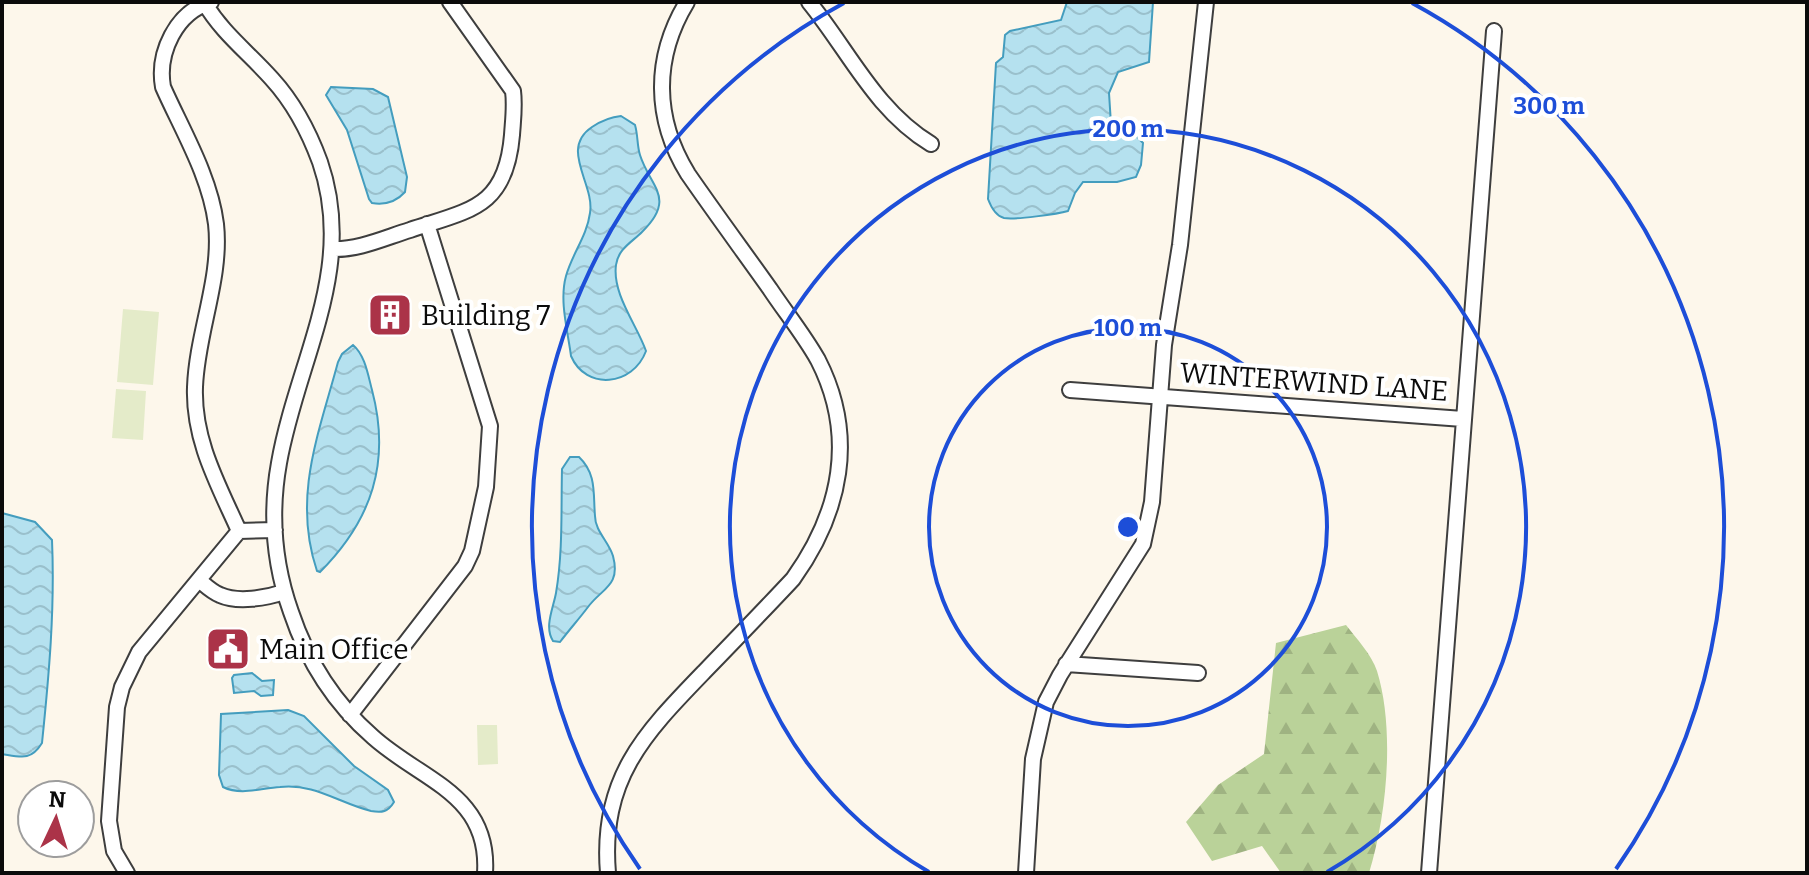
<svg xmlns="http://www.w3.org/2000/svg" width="1809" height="875" font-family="Bitter,serif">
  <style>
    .forest { fill: url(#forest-firs) }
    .pitch { fill: #e4ebc9 }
    .water { fill: url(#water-waves); stroke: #449dbe; stroke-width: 2 }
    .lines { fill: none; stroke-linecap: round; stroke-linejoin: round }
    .street-casing { stroke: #3e3e3e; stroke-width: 18 }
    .street { stroke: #fff; stroke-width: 14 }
    .ring { fill: none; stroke: #1d4ed8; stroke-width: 4 }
    .labels { text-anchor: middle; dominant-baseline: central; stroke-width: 8; stroke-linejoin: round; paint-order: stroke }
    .poi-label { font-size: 28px; fill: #0b0b0b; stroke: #fff; text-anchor: start }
    .street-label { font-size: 28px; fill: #0b0b0b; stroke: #fff }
    .centre { fill: #1d4ed8; stroke: #fff; stroke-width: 4 }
    .ring-label { font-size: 24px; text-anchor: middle; font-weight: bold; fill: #1d4ed8; stroke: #fff; stroke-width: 8; stroke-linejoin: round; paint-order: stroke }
  </style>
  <defs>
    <pattern id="forest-firs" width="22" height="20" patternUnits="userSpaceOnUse" patternTransform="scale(2)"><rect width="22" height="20" fill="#bad299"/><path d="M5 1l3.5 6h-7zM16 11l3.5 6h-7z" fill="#9fb382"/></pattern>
    <pattern id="water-waves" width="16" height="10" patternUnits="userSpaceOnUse" patternTransform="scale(2)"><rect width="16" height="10" fill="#b5e1ef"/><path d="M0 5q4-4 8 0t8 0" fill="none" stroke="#9ac0cc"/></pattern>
  </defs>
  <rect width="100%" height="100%" fill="#fdf7eb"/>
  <path class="forest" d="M 1346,625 C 1356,638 1372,655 1377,671 C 1395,729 1387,815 1369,873 L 1281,873 L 1262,846 L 1212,861 L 1186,822 L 1218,785 L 1264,754 L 1276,643 Z"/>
  <path class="pitch" d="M 123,309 L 159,312 L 153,385 L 117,382 Z
    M 116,389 L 146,391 L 143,440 L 112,438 Z
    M 477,725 L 497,725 L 498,764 L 478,765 Z"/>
  <path class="water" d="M 1067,2 L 1153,2 L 1149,62 L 1118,72 L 1109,93 L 1111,124 L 1135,135 L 1143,143 L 1141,165 L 1136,177 L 1117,182 L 1083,182 L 1075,193 L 1068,211 C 1058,214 1015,220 1004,218 C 996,216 991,207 988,199 L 996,63 L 1003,57 L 1005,35 L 1010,31 L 1061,20 Z
    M 331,87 L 373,89 L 388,97 L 407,177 L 405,192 C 396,202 384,205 372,203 L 369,199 L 347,130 L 326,95 Z
    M 621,116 L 635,125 C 638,135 637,146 640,155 C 650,187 677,198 642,232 C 632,242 618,249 616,265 C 612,294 637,325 646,351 C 633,386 586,391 571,356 C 568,332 559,301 566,276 C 572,254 587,236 590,213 C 595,184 559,149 592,127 C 601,121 610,117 621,116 Z
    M 353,345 C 365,355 368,375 372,390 C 391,462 372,520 320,572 L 317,571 C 292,497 319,433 338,362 L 342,354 Z
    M 570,457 L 579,457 C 597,474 593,494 595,516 C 595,531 609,542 613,556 C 621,586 602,588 588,607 C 579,619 569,630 560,642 L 553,641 C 544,627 553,609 556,593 C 563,552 561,510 562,469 Z
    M 2,513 L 35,522 L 52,540 C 55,609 49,675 42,743 C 31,761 21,757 2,754 Z
    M 252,673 L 262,681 L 274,680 L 273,695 L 261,696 L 254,691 L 234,693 L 232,678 L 234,675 Z
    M 288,710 L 304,716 L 354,766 L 388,790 L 394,802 C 388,812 382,813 371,811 C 339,803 314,783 280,787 C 261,788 241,796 223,787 L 219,775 L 221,714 Z"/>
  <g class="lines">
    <g class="street-casing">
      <path id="street" d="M 204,2 C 222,33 248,52 272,79 C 293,102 309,132 320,162 C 357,269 297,360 279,463 C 270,513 274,564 291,612 C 307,660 335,704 373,737 C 422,781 490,794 485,873
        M 211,2 C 176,12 157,53 163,87 C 182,130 210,176 216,224 C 222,278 197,332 195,387 C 193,440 218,484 239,531
        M 809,2 C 849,51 875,110 931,144
        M 332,249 C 359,250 384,238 410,230 C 470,210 506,208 512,135 C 513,120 515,106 513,91 L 450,2
        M 1070,390 L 1463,419
        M 239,531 L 275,530
        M 199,580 C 205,585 212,592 220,595 C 238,603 266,598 284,592
        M 1066,664 L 1198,673
        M 350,715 L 465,566 L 472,551 L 486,487 L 490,426 L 427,224
        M 127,873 L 114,851 L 109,821 L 117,707 L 122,687 L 139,652 L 239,531
        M 608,873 C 600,779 644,734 704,672 C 734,641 764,610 793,579 C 841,512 857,436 818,360 C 804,335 786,313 770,289 C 743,251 715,213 688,174 C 654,119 653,58 687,2
        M 1026,873 L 1033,759 L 1046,702 L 1060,675 L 1143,544 L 1152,502 L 1164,345 L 1180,245 L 1206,2
        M 1429,873 L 1494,31"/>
    </g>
    <use href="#street" class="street"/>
  </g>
  <g class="ring">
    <circle cx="1128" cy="527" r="199"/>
    <path d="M929 872A398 398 0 1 1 1327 872"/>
    <path d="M640 869A596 596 0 0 1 844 3M1412 3A596 596 0 0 1 1616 869"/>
  </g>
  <defs>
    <g id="building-square" transform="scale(2.3)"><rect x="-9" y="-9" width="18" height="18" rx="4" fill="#ab3348" stroke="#fff"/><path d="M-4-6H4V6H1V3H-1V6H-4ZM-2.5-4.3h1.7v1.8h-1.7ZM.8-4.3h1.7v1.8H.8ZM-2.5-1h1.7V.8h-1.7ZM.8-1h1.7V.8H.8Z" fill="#fff"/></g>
    <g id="civic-square" transform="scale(2.3)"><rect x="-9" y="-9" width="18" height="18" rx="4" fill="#ab3348" stroke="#fff"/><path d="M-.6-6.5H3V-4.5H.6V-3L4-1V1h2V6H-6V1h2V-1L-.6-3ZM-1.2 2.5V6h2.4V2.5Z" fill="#fff"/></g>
  </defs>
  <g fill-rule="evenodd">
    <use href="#building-square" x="390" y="315"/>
    <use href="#civic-square" x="228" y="649"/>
  </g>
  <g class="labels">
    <g class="poi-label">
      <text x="421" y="315">Building 7</text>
      <text x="259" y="649">Main Office</text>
    </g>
    <g class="street-label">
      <text transform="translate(1314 382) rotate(4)">WINTERWIND LANE</text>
    </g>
  </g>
  <circle cx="1128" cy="527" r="12" class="centre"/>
  <g class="ring-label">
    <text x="1549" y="114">300 m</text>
    <text x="1128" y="137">200 m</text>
    <text x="1128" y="336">100 m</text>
  </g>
  <rect width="1809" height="875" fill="none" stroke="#0b0b0b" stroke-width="8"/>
  <g transform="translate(56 819) rotate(4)"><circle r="38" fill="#ffffff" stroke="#9d9d9d" stroke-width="2"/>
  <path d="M0-6L14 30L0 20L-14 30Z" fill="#ab3348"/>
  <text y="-12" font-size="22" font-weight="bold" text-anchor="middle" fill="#0b0b0b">N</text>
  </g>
</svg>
